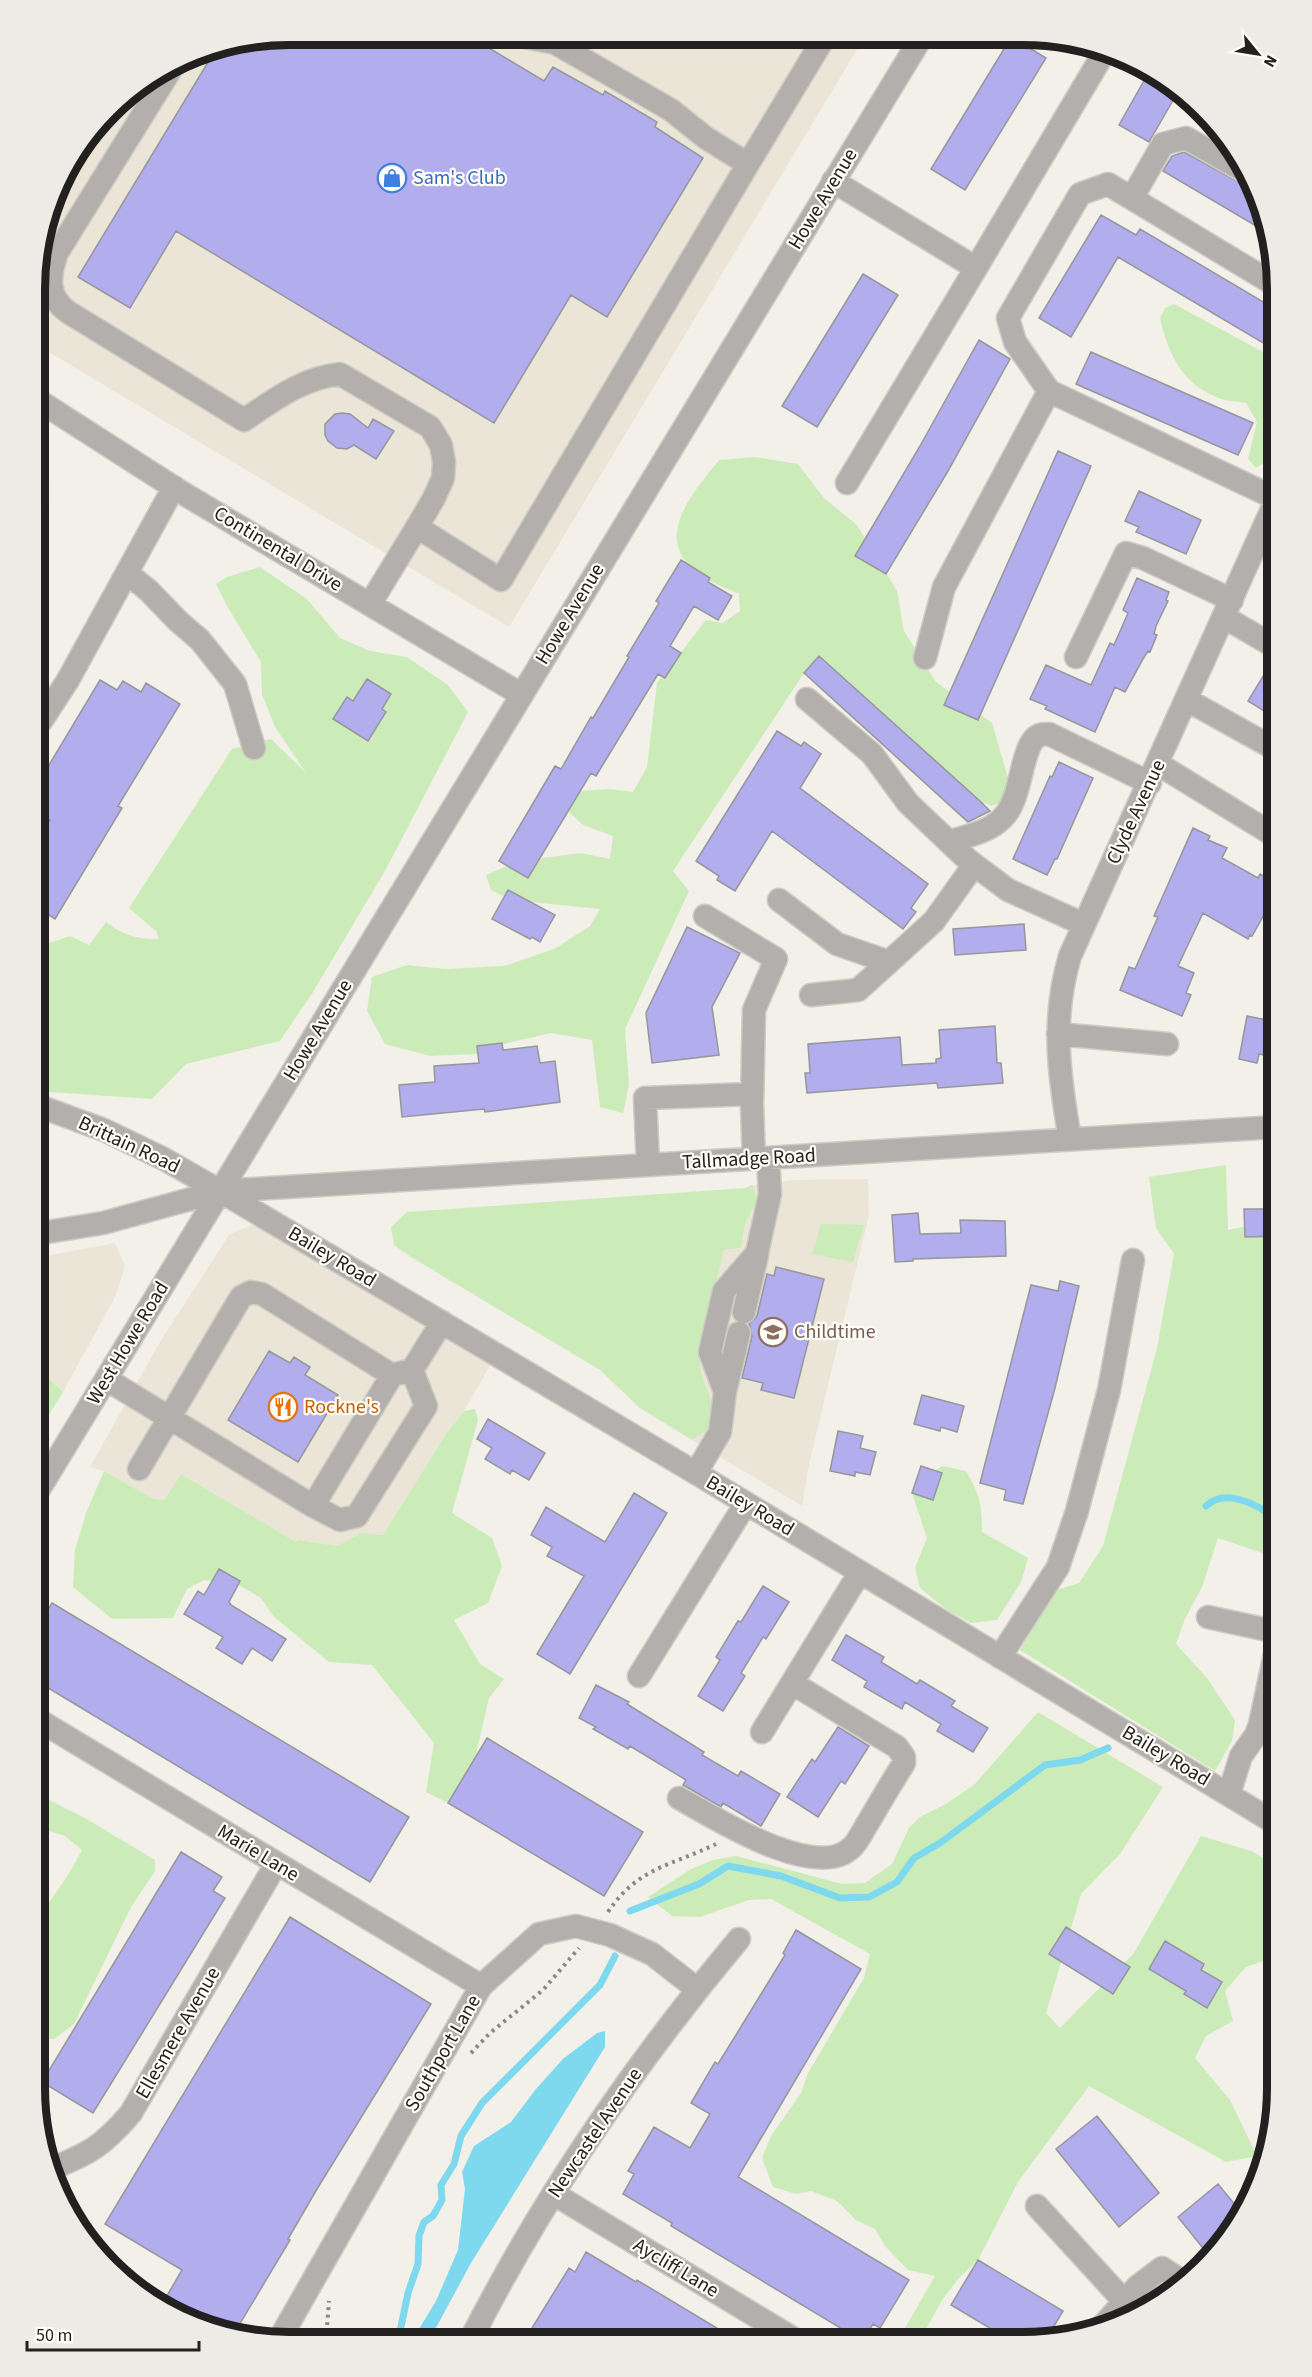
<svg xmlns="http://www.w3.org/2000/svg" width="1312" height="2377" font-family="'Source Sans 3',sans-serif">
  <style>
    .built { fill: #eae5d6 }
    .green { fill: #cbecb9 }
    .water { fill: #7ed8ee }
    .lines { fill: none; stroke-linecap: round; stroke-linejoin: round }
    .stream { stroke: #7ed8ee; stroke-width: 7 }
    .building { fill: #b2aded; stroke: #96969d; stroke-width: 1.5 }
    .minor-casing { stroke: #cdcbc4; stroke-width: 25 }
    .path { stroke: #8a8984; stroke-width: 4; stroke-dasharray: 3 4.5; stroke-linecap: butt }
    .minor { stroke: #b2afad; stroke-width: 22 }
    .labels { text-anchor: middle; dominant-baseline: central; stroke-width: 4.5; stroke-linejoin: round; paint-order: stroke }
    .shop-label { font-size: 20px; fill: #366cbe; stroke: #fffdf7; text-anchor: start }
    .street-label { font-size: 20px; fill: #22211f; stroke: #fffdf7 }
    .education-label { font-size: 20px; fill: #785e54; stroke: #fffdf7; text-anchor: start }
    .food-label { font-size: 20px; fill: #c56008; stroke: #fffdf7; text-anchor: start }
    .rim { fill: none; stroke: #22211f; stroke-width: 8 }
  </style>
  <rect width="100%" height="100%" fill="#f2f0e8"/>
  <path class="built" d="M 289,35 L 864,38 L 509,627 L 37,345 L 37,256 L 53,203 L 98,128 L 121,98 L 192,54 Z
    M 868,1179 L 869,1215 L 809,1464 L 802,1506 L 692,1440 L 712,1427 L 716,1416 L 700,1369 L 700,1351 L 724,1250 L 741,1248 L 745,1224 L 758,1199 L 752,1185 L 794,1180 Z
    M 256,1223 L 492,1362 L 464,1411 L 446,1434 L 383,1535 L 361,1533 L 337,1546 L 299,1540 L 296,1542 L 181,1474 L 164,1500 L 154,1499 L 104,1471 L 90,1467 L 160,1342 L 229,1235 Z
    M 115,1243 L 125,1266 L 116,1295 L 63,1392 L 44,1375 L 35,1375 L 35,1258 Z"/>
  <path class="green" d="M 1174,304 L 1267,354 L 1277,350 L 1277,455 L 1256,468 L 1248,459 L 1257,422 L 1246,403 C 1236,401 1223,401 1214,396 C 1180,381 1168,352 1160,318 L 1165,308 Z
    M 755,457 L 798,464 L 824,498 L 857,525 L 897,591 L 904,631 L 936,682 L 992,723 L 1008,778 L 1009,794 L 1000,803 L 991,806 L 980,801 L 819,656 L 804,673 L 673,871 L 689,891 L 625,1029 L 629,1085 L 623,1113 L 600,1107 L 592,1040 L 551,1033 L 508,1043 L 476,1054 L 430,1056 L 385,1044 L 367,1011 L 372,977 L 407,965 L 446,969 L 504,966 L 554,949 L 590,926 L 600,909 L 511,900 L 491,890 L 486,875 L 520,861 L 581,853 L 610,859 L 613,836 L 583,825 L 568,811 L 579,791 L 609,789 L 633,792 L 647,767 L 657,683 L 706,620 L 723,623 L 740,611 L 739,594 C 726,588 710,582 698,574 C 651,538 693,493 719,460 Z
    M 260,567 L 307,599 L 340,638 L 370,651 L 407,657 L 448,685 L 468,712 L 386,869 L 313,992 L 280,1041 L 186,1064 L 152,1099 L 50,1092 L 36,1087 L 36,945 L 46,944 L 70,936 L 89,945 L 106,922 C 123,935 136,939 158,939 L 157,932 L 129,908 L 232,749 L 271,739 L 306,773 L 275,727 L 262,694 L 261,662 L 227,606 L 216,584 L 227,577 Z
    M 1226,1165 L 1228,1230 L 1277,1220 L 1277,1558 L 1218,1538 L 1202,1587 L 1185,1619 L 1176,1644 L 1207,1678 L 1235,1720 L 1232,1741 L 1215,1771 L 1020,1650 L 1056,1590 L 1079,1583 L 1103,1546 L 1157,1348 L 1174,1254 L 1156,1228 L 1149,1177 Z
    M 752,1185 L 758,1199 L 745,1224 L 741,1248 L 724,1250 L 700,1351 L 700,1369 L 716,1416 L 712,1427 L 692,1440 L 640,1408 L 600,1370 L 411,1257 L 394,1245 L 391,1227 L 407,1212 L 745,1188 Z
    M 821,1224 L 864,1225 L 853,1262 L 812,1254 Z
    M 35,1375 L 44,1375 L 63,1392 L 35,1437 Z
    M 475,1409 L 478,1420 L 452,1513 L 492,1538 L 502,1566 L 488,1603 L 454,1620 L 480,1664 L 504,1679 L 489,1698 L 475,1758 L 448,1803 L 426,1792 L 434,1743 L 372,1665 L 329,1662 L 274,1617 L 261,1598 L 237,1584 L 204,1580 L 187,1589 L 173,1618 L 112,1619 L 73,1587 L 75,1550 L 86,1513 L 104,1471 L 154,1499 L 164,1500 L 181,1474 L 296,1542 L 299,1540 L 337,1546 L 361,1533 L 383,1535 L 446,1434 L 464,1411 Z
    M 942,1466 L 966,1471 C 980,1495 982,1504 982,1532 L 1028,1558 L 1021,1582 L 997,1620 L 971,1623 L 947,1610 L 920,1588 L 915,1568 L 927,1538 L 911,1490 Z
    M 1038,1712 L 1163,1787 L 1120,1854 L 1081,1894 L 1046,2013 L 1060,2028 L 1134,1953 L 1201,1836 L 1251,1851 L 1277,1866 L 1277,1956 L 1246,1967 L 1225,1991 L 1233,2021 L 1206,2036 L 1195,2058 L 1230,2100 L 1257,2156 L 1226,2162 L 1089,2086 L 1018,2182 L 978,2260 L 959,2278 L 942,2300 L 919,2342 L 897,2342 L 935,2276 L 908,2270 L 885,2246 L 875,2229 L 856,2220 L 837,2201 L 811,2191 L 796,2194 L 773,2187 L 762,2158 L 771,2136 L 801,2093 L 808,2073 L 864,1978 L 870,1954 L 771,1899 L 749,1900 L 700,1917 L 672,1916 L 648,1897 L 691,1869 L 713,1860 L 736,1856 L 842,1884 L 865,1883 L 892,1864 L 909,1828 L 920,1817 L 946,1804 L 975,1784 Z
    M 35,1793 L 85,1818 L 155,1860 L 155,1871 L 131,1907 L 74,2024 L 54,2039 L 35,2038 L 35,1923 L 68,1875 L 82,1850 L 65,1836 L 40,1828 L 35,1823 Z"/>
  <path class="water" d="M 605,2031 L 605,2047 L 471,2263 L 437,2326 L 424,2341 L 419,2341 L 416,2334 L 436,2301 L 458,2250 L 465,2189 L 462,2172 L 474,2146 L 511,2122 L 536,2089 L 563,2059 L 597,2033 Z"/>
  <g class="lines">
    <path class="stream" d="M 1206,1506 C 1226,1487 1259,1505 1277,1520
      M 630,1911 L 699,1884 L 728,1866 L 781,1876 L 840,1898 L 869,1897 L 897,1882 L 914,1858 L 940,1843 L 1045,1765 L 1080,1760 L 1108,1748
      M 398,2341 L 408,2293 L 418,2264 L 419,2236 L 424,2222 L 433,2216 L 442,2200 L 441,2185 L 454,2164 L 461,2136 L 482,2103 L 600,1985 L 615,1956"/>
  </g>
  <path class="building" d="M 289,34 L 469,36 L 544,81 L 553,67 L 603,95 L 605,91 L 657,122 L 655,127 L 703,158 L 607,317 L 571,295 L 494,423 L 176,231 L 130,308 L 78,277 L 216,49 L 220,48 L 231,55 L 237,45 Z
    M 1010,39 L 1015,39 L 1046,58 L 965,190 L 931,169 Z
    M 1150,70 L 1179,90 L 1149,142 L 1119,125 Z
    M 1184,152 L 1257,192 L 1264,207 L 1268,233 L 1163,171 L 1172,156 Z
    M 1101,215 L 1136,235 L 1140,229 L 1277,310 L 1277,351 L 1118,257 L 1071,337 L 1039,318 Z
    M 863,274 L 898,295 L 817,427 L 782,406 Z
    M 979,340 L 1010,359 L 948,471 L 886,574 L 855,556 L 920,446 Z
    M 1091,352 L 1253,423 L 1238,455 L 1076,384 Z
    M 342,413 L 350,414 L 368,428 L 373,419 L 394,431 L 376,459 L 354,445 L 347,449 L 337,448 L 328,441 L 325,435 L 325,424 L 335,414 Z
    M 1058,451 L 1091,466 L 978,720 L 944,705 Z
    M 1139,491 L 1201,520 L 1186,554 L 1136,532 L 1139,527 L 1125,521 Z
    M 681,560 L 710,578 L 708,582 L 732,596 L 718,620 L 694,606 L 670,646 L 681,653 L 665,678 L 658,674 L 596,776 L 591,773 L 528,878 L 499,861 L 555,766 L 561,769 L 591,717 L 593,718 L 629,657 L 627,656 L 659,603 L 656,601 Z
    M 1137,578 L 1169,592 L 1166,600 L 1168,601 L 1156,626 L 1154,634 L 1157,635 L 1150,652 L 1148,651 L 1143,659 L 1125,692 L 1115,687 L 1095,732 L 1045,709 L 1047,706 L 1030,699 L 1046,665 L 1091,685 L 1110,643 L 1114,645 L 1128,613 L 1123,610 Z
    M 819,656 L 980,801 L 990,811 L 968,822 L 804,673 Z
    M 1265,673 L 1277,680 L 1277,719 L 1248,701 Z
    M 367,679 L 391,694 L 382,709 L 386,712 L 368,741 L 333,719 L 347,697 L 353,701 Z
    M 100,680 L 117,690 L 123,681 L 141,692 L 146,683 L 180,704 L 118,806 L 122,808 L 55,919 L 36,907 L 36,843 L 50,820 L 36,811 L 36,757 L 49,765 Z
    M 777,731 L 801,746 L 804,742 L 821,754 L 800,788 L 928,884 L 911,908 L 916,912 L 903,929 L 772,831 L 735,891 L 717,880 L 719,876 L 696,861 Z
    M 1059,762 L 1093,778 L 1057,859 L 1055,859 L 1047,875 L 1013,859 L 1050,776 L 1052,777 Z
    M 1193,828 L 1210,836 L 1208,840 L 1227,848 L 1222,858 L 1258,878 L 1260,874 L 1277,884 L 1277,892 L 1252,936 L 1250,935 L 1248,939 L 1203,913 L 1178,966 L 1194,973 L 1186,993 L 1191,995 L 1182,1016 L 1120,990 L 1129,967 L 1135,969 L 1158,917 L 1154,916 Z
    M 508,890 L 555,915 L 540,942 L 532,937 L 530,939 L 492,919 Z
    M 1024,924 L 1026,950 L 955,955 L 953,929 Z
    M 687,927 L 740,953 L 712,1007 L 719,1055 L 652,1063 L 646,1013 Z
    M 1247,1016 L 1277,1022 L 1277,1058 L 1259,1054 L 1257,1063 L 1239,1059 Z
    M 995,1026 L 997,1063 L 1001,1063 L 1003,1083 L 938,1088 L 937,1083 L 807,1093 L 805,1073 L 810,1073 L 808,1044 L 900,1037 L 902,1065 L 936,1063 L 936,1059 L 941,1058 L 939,1030 Z
    M 502,1043 L 503,1050 L 537,1046 L 540,1063 L 555,1061 L 560,1102 L 485,1112 L 484,1109 L 402,1117 L 399,1085 L 435,1082 L 434,1066 L 479,1063 L 477,1046 Z
    M 1244,1209 L 1277,1209 L 1277,1236 L 1245,1237 Z
    M 918,1213 L 920,1234 L 961,1233 L 960,1220 L 1005,1221 L 1006,1256 L 913,1259 L 913,1261 L 895,1262 L 892,1215 Z
    M 776,1267 L 824,1279 L 794,1398 L 761,1390 L 763,1383 L 742,1378 L 752,1336 L 749,1324 L 757,1316 L 767,1274 L 774,1276 Z
    M 1060,1281 L 1079,1286 L 1055,1388 L 1023,1504 L 1004,1500 L 1006,1490 L 980,1483 L 1031,1285 L 1058,1291 Z
    M 269,1351 L 290,1363 L 294,1357 L 310,1367 L 305,1375 L 338,1395 L 298,1462 L 228,1420 Z
    M 922,1395 L 964,1406 L 957,1432 L 941,1427 L 940,1431 L 914,1424 Z
    M 488,1419 L 545,1453 L 529,1480 L 512,1470 L 510,1474 L 485,1459 L 492,1448 L 477,1439 Z
    M 838,1431 L 863,1436 L 860,1448 L 876,1452 L 870,1475 L 855,1472 L 855,1476 L 830,1471 Z
    M 921,1466 L 942,1473 L 933,1500 L 912,1493 Z
    M 634,1493 L 667,1513 L 570,1674 L 537,1654 L 584,1576 L 547,1556 L 552,1547 L 531,1535 L 546,1507 L 605,1542 Z
    M 219,1569 L 240,1581 L 229,1602 L 231,1605 L 286,1639 L 272,1661 L 252,1648 L 242,1664 L 216,1648 L 223,1637 L 184,1614 L 198,1591 L 204,1595 Z
    M 763,1586 L 789,1602 L 766,1639 L 763,1637 L 741,1673 L 745,1676 L 723,1711 L 698,1696 L 720,1660 L 716,1657 L 738,1621 L 741,1622 Z
    M 52,1603 L 409,1817 L 370,1882 L 35,1680 L 35,1631 Z
    M 846,1635 L 884,1657 L 881,1662 L 917,1684 L 920,1680 L 955,1701 L 951,1706 L 988,1728 L 973,1752 L 937,1731 L 941,1724 L 905,1702 L 902,1709 L 864,1687 L 867,1681 L 832,1660 Z
    M 596,1685 L 629,1702 L 627,1704 L 704,1752 L 702,1755 L 738,1776 L 741,1771 L 780,1794 L 761,1826 L 723,1803 L 721,1807 L 685,1786 L 683,1785 L 686,1780 L 630,1746 L 628,1749 L 593,1729 L 596,1727 L 579,1718 Z
    M 838,1727 L 869,1746 L 845,1784 L 841,1781 L 818,1817 L 787,1797 L 812,1759 L 815,1762 Z
    M 487,1738 L 643,1832 L 604,1896 L 448,1803 Z
    M 181,1852 L 222,1877 L 213,1891 L 225,1898 L 93,2113 L 42,2082 Z
    M 290,1917 L 431,2004 L 317,2189 L 288,2239 L 290,2240 L 235,2332 L 216,2320 L 212,2327 L 165,2299 L 182,2270 L 105,2224 Z
    M 1066,1927 L 1130,1967 L 1113,1994 L 1049,1954 Z
    M 796,1930 L 861,1969 L 738,2177 L 909,2280 L 880,2328 L 873,2324 L 862,2341 L 671,2226 L 672,2223 L 623,2194 L 634,2174 L 628,2171 L 654,2127 L 690,2148 L 710,2114 L 691,2103 L 715,2062 L 718,2064 L 747,2017 L 785,1955 L 783,1953 Z
    M 1165,1941 L 1204,1964 L 1201,1970 L 1222,1982 L 1207,2008 L 1184,1994 L 1186,1991 L 1149,1969 Z
    M 1097,2116 L 1159,2193 L 1119,2227 L 1056,2149 Z
    M 1218,2184 L 1241,2212 L 1225,2242 L 1210,2257 L 1178,2217 Z
    M 586,2252 L 636,2282 L 637,2280 L 740,2342 L 524,2341 L 569,2268 L 575,2272 Z
    M 978,2260 L 1063,2311 L 1047,2338 L 1013,2342 L 951,2305 Z"/>
  <g class="lines">
    <g class="minor-casing">
      <path id="minor" d="M 520,36 L 555,43 L 671,110 L 706,138 L 748,164 L 824,38
        M 173,66 L 57,253 C 49,276 46,296 68,312 L 244,420 C 274,400 302,378 340,374 L 430,427 L 441,445 L 444,462 L 443,478 L 434,498 L 417,527
        M 833,181 L 976,268 L 1105,51
        M 1132,198 L 1163,144 L 1186,138 L 1246,172
        M 1277,286 L 1108,184 L 1080,194 L 1008,318 L 1015,342 L 1049,391 L 1277,499
        M 36,399 L 181,492 L 522,695
        M 847,483 L 976,268
        M 127,573 L 149,591 L 178,621 L 200,640 L 235,684 L 254,748
        M 370,604 L 417,527 L 501,580 L 748,164
        M 1224,617 L 1277,648
        M 1076,657 L 1126,553 L 1143,558 L 1232,600
        M 925,658 L 944,587 L 1049,391
        M 807,699 L 872,754 L 908,803 L 968,860 L 1008,890 L 1083,924
        M 1187,700 L 1277,750
        M 36,721 L 42,720 L 68,680 L 174,487
        M 1158,764 L 1277,837
        M 949,842 C 969,835 992,832 1006,814 C 1022,794 1021,750 1036,737 C 1040,734 1044,734 1049,734 L 1150,783
        M 779,900 L 837,944 L 889,962 L 934,921 L 974,865
        M 705,916 L 776,959 L 754,1010 L 752,1105 L 754,1159
        M 811,995 L 858,990 L 889,962
        M 1058,1034 L 1167,1044
        M 36,1105 L 104,1130 L 164,1159 L 220,1191 L 701,1476 L 1277,1824
        M 1070,1139 C 1059,1076 1051,1019 1070,956 L 1277,498
        M 648,1165 L 645,1098 L 752,1094
        M 35,1234 L 103,1223 L 220,1191 L 1277,1127
        M 744,1312 L 757,1255
        M 106,1379 L 313,1506 L 392,1375 L 412,1370 L 442,1322
        M 725,1392 L 739,1333
        M 139,1469 L 241,1297 L 251,1292 L 262,1294 L 392,1375
        M 696,1473 L 720,1432 L 725,1392 L 710,1352 L 724,1291 L 757,1253 L 770,1194 L 768,1158
        M 35,1496 L 921,38
        M 313,1506 L 340,1520 L 357,1516 L 426,1406 L 412,1370
        M 1208,1617 L 1277,1632
        M 1000,1657 L 1058,1567 L 1077,1511 L 1109,1390 L 1133,1260
        M 639,1676 L 746,1503
        M 35,1718 L 481,1986
        M 762,1732 L 792,1683
        M 1229,1794 L 1241,1756 L 1256,1735 L 1260,1724 L 1277,1645
        M 679,1798 C 713,1817 815,1882 851,1848 C 859,1841 863,1830 869,1821 C 880,1802 892,1782 904,1763 L 904,1757 L 897,1747 L 792,1683 L 860,1572
        M 48,2170 C 89,2154 103,2146 131,2113 L 276,1864
        M 554,2194 L 799,2342
        M 1037,2206 L 1124,2301
        M 1099,2330 L 1137,2287 L 1162,2268 L 1185,2283
        M 279,2340 L 481,1986 L 539,1934 L 576,1926 L 610,1935 L 652,1954 L 697,1989
        M 470,2341 C 543,2197 636,2062 739,1939"/>
    </g>
    <path class="path" d="M 608,1912 C 638,1867 671,1866 716,1844
      M 471,2053 L 490,2033 L 543,1990 L 579,1948
      M 326,2340 L 329,2301"/>
    <use href="#minor" class="minor"/>
  </g>
  <defs>
    <g id="shop-ring" transform="scale(1.5)"><circle r="9.5" fill="#fffdf7" stroke="#3f7fe0" stroke-width="1.5"/><path d="M-5-2.5h2.3a2.7 3.5 0 0 1 5.4 0H5L5.5 6h-11ZM-1.5-2.5h3a1.5 2.3 0 0 0-3 0Z" fill="#3f7fe0"/></g>
    <g id="school-ring" transform="scale(1.5)"><circle r="9.5" fill="#fffdf7" stroke="#8d6e63" stroke-width="1.5"/><path d="M0-5L7-2L0 1L-7-2ZM-4 1L0 2.5L4 1V4Q0 6-4 4Z" fill="#8d6e63"/></g>
    <g id="restaurant-ring" transform="scale(1.5)"><circle r="9.5" fill="#fffdf7" stroke="#e8710a" stroke-width="1.5"/><path d="M-5-6h1v4h1v-4h1v4h1v-4h1v5L-1.5 .5V6h-2V.5L-5-1ZM5-6V6H3V1.5H1.5Q1.5-4 5-6Z" fill="#e8710a"/></g>
  </defs>
  <g fill-rule="evenodd">
    <use href="#shop-ring" x="392" y="178"/>
    <use href="#school-ring" x="773" y="1332"/>
    <use href="#restaurant-ring" x="283" y="1407"/>
  </g>
  <g class="labels">
    <g class="shop-label">
      <text x="413" y="178">Sam's Club</text>
    </g>
    <g class="street-label">
      <text transform="translate(823 199) rotate(-59)">Howe Avenue</text>
      <text transform="translate(278 549) rotate(31)">Continental Drive</text>
      <text transform="translate(570 614) rotate(-59)">Howe Avenue</text>
      <text transform="translate(1136 812) rotate(-65)">Clyde Avenue</text>
      <text transform="translate(318 1030) rotate(-59)">Howe Avenue</text>
      <text transform="translate(129 1145) rotate(25)">Brittain Road</text>
      <text transform="translate(749 1159) rotate(-3)">Tallmadge Road</text>
      <text transform="translate(332 1257) rotate(31)">Bailey Road</text>
      <text transform="translate(128 1343) rotate(-59)">West Howe Road</text>
      <text transform="translate(750 1506) rotate(31)">Bailey Road</text>
      <text transform="translate(1166 1756) rotate(31)">Bailey Road</text>
      <text transform="translate(258 1853) rotate(31)">Marie Lane</text>
      <text transform="translate(178 2033) rotate(-60)">Ellesmere Avenue</text>
      <text transform="translate(443 2053) rotate(-60)">Southport Lane</text>
      <text transform="translate(595 2133) rotate(-56)">Newcastel Avenue</text>
      <text transform="translate(676 2268) rotate(31)">Aycliff Lane</text>
    </g>
    <g class="education-label">
      <text x="794" y="1332">Childtime</text>
    </g>
    <g class="food-label">
      <text x="304" y="1407">Rockne's</text>
    </g>
  </g>
  <path d="M0 0H1312V2377H0ZM289 45H1023A244 244 0 0 1 1267 289V2088A244 244 0 0 1 1023 2332H289A244 244 0 0 1 45 2088V289A244 244 0 0 1 289 45Z" fill="#edebe6" fill-rule="evenodd"/>
  <path class="rim" d="M289 45H1023A244 244 0 0 1 1267 289V2088A244 244 0 0 1 1023 2332H289A244 244 0 0 1 45 2088V289A244 244 0 0 1 289 45Z"/>
  <g transform="translate(1258 54) rotate(120)" stroke="#fffdf7" stroke-width="4.5" paint-order="stroke">
  <path d="M0-4.5L10 22L0 15L-10 22Z" fill="#22211f"/>
  <text y="-9" font-size="16" font-weight="bold" text-anchor="middle" fill="#22211f">N</text>
  </g>
  <path d="M27 2341v9h172v-9" fill="none" stroke="#22211f" stroke-width="3"/>
  <text x="36" y="2341" font-size="18" fill="#22211f" stroke="#fffdf7" stroke-width="4.5" paint-order="stroke">50 m</text>
</svg>
